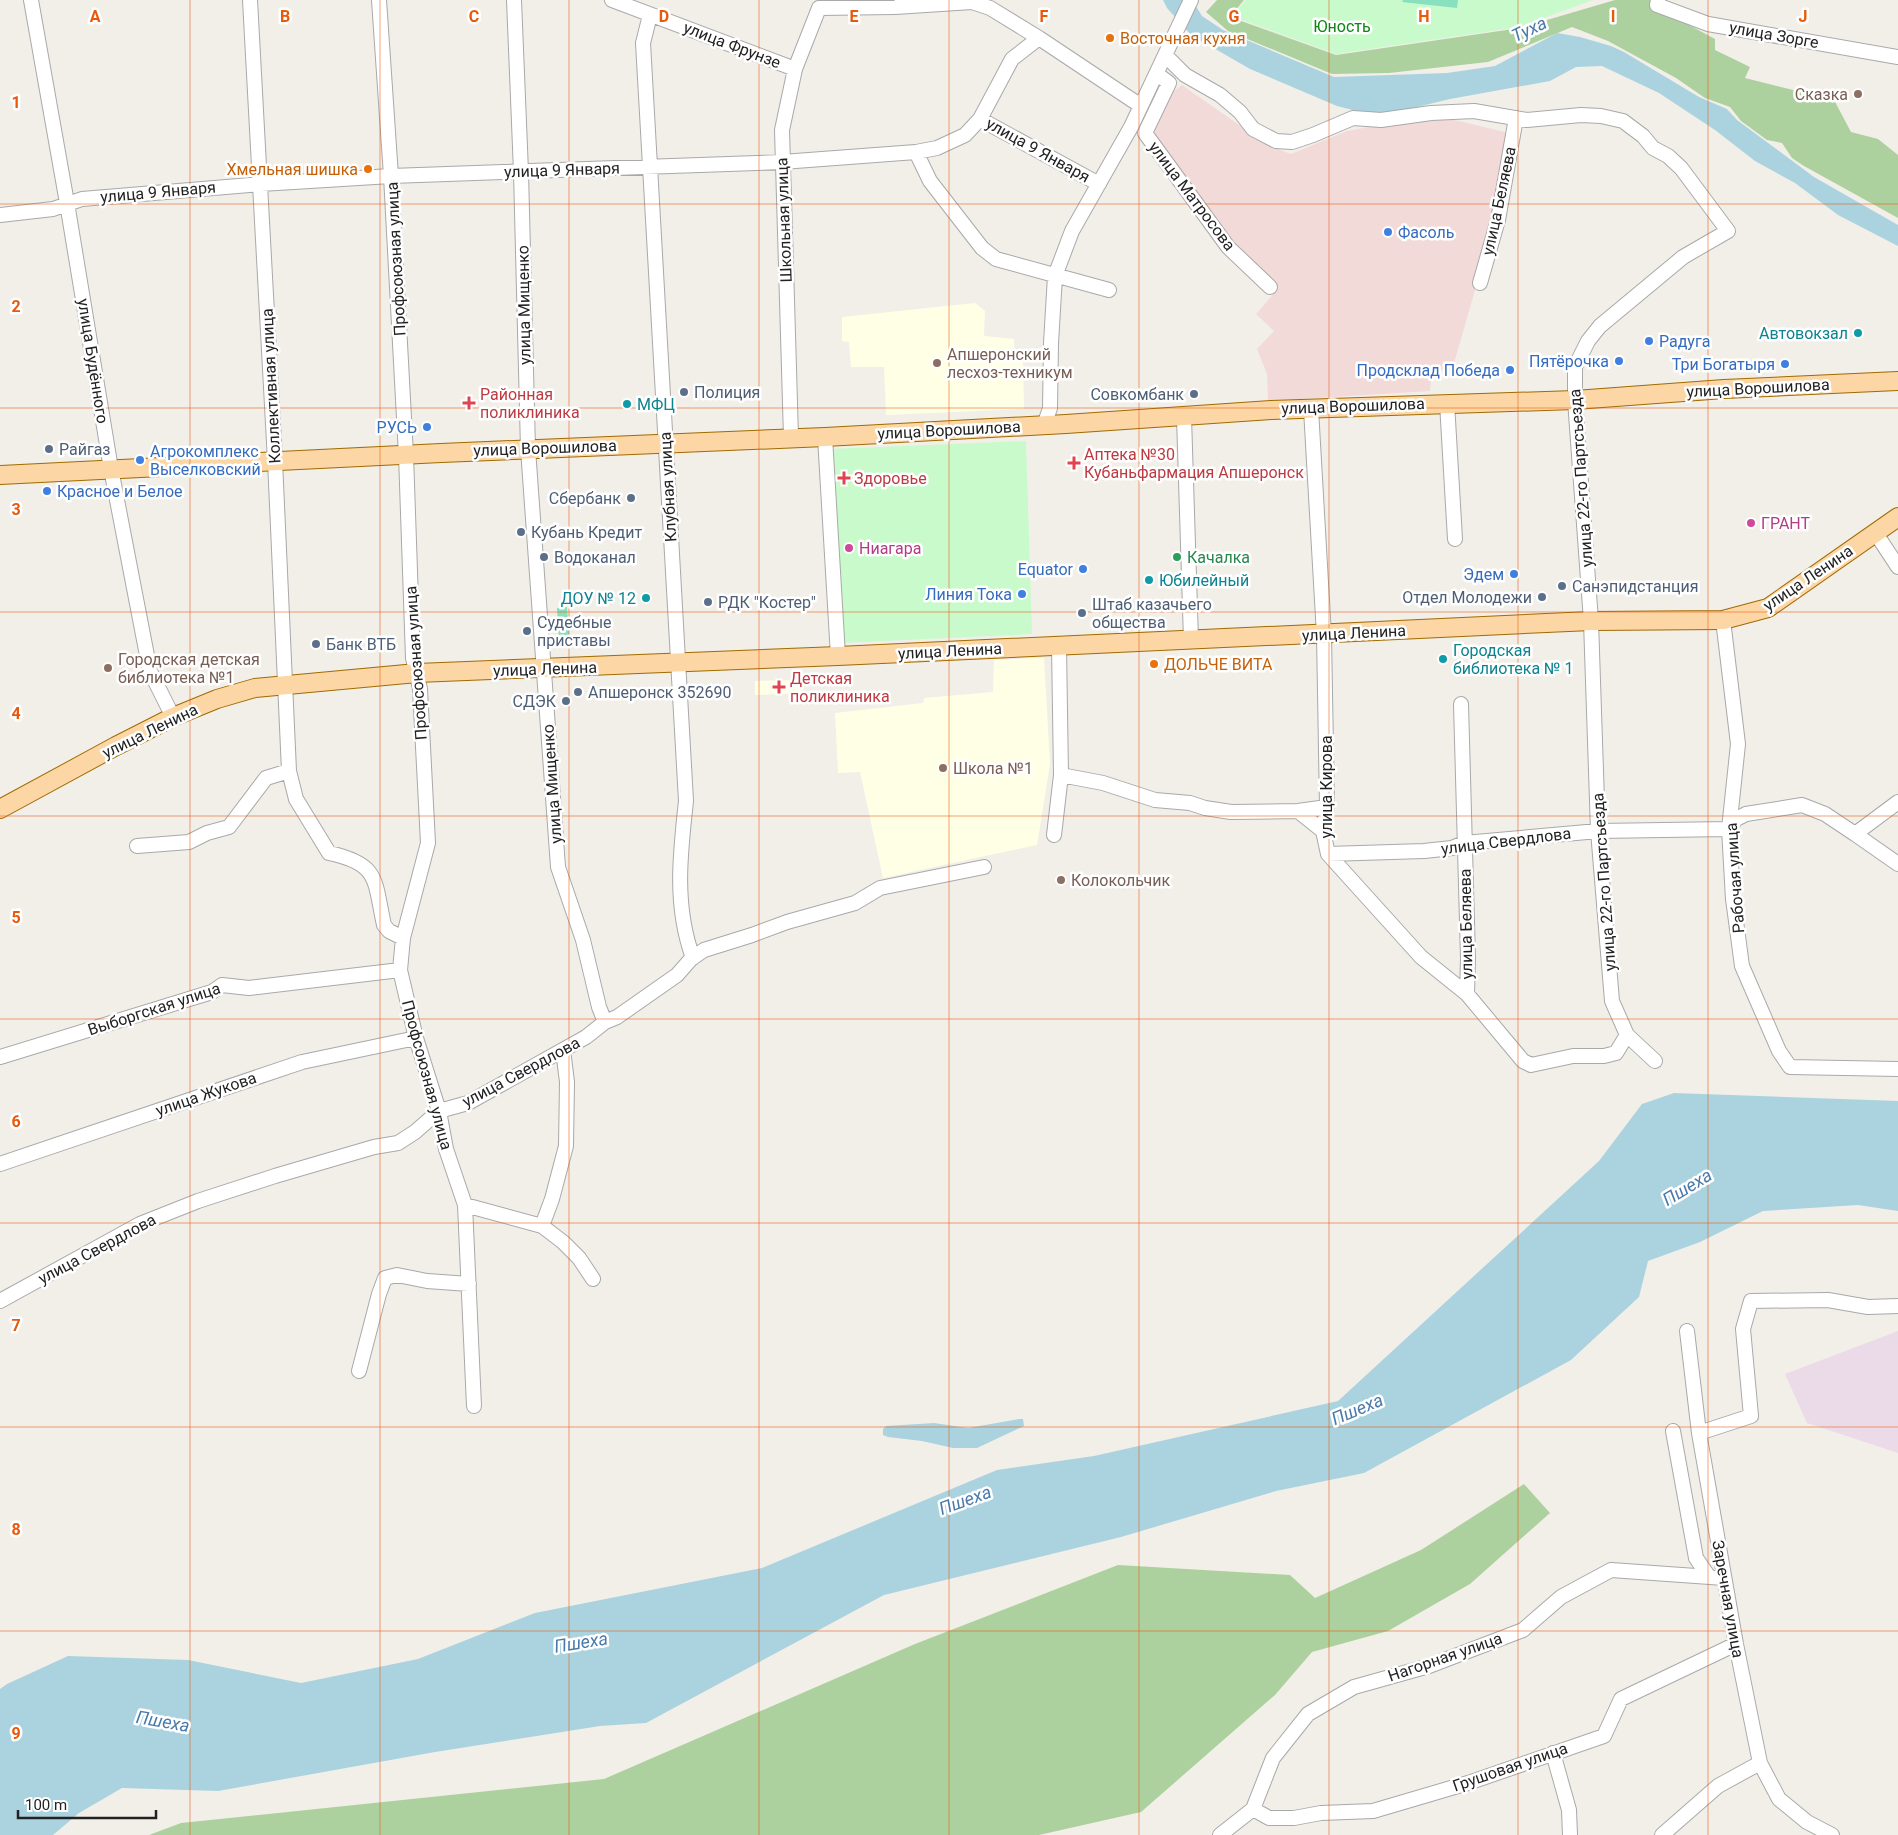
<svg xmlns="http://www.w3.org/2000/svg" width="1898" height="1835" font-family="Roboto,sans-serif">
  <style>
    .commercial { fill: #f2dad9 }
    .industrial { fill: #ebdbe8 }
    .education { fill: #ffffe5 }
    .forest { fill: #add19e }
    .park { fill: #c8facc }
    .pitch { fill: #88e0be }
    .water { fill: #aad3df }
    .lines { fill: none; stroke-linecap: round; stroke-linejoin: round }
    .minor-casing { stroke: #a9a9a9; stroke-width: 16 }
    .major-casing { stroke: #a06b00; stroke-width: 20 }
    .minor { stroke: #fff; stroke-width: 14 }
    .major { stroke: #fcd6a4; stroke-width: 18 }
    .grid { fill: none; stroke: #e8590c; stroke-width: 1; stroke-opacity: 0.55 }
    .food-dot { fill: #e8710a; stroke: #fff; stroke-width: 2 }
    .education-dot { fill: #8d6e63; stroke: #fff; stroke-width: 2 }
    .shop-dot { fill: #3f7fe0; stroke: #fff; stroke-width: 2 }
    .culture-dot { fill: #0f9aa8; stroke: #fff; stroke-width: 2 }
    .service-dot { fill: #5c6f8a; stroke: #fff; stroke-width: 2 }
    .health-dot { fill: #e0444e; stroke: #fff; stroke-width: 2 }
    .hotel-dot { fill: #d1479c; stroke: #fff; stroke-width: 2 }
    .leisure-dot { fill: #2e9e5b; stroke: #fff; stroke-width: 2 }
    .labels { text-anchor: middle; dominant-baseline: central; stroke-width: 5; stroke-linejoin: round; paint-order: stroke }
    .park-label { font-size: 16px; fill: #0c8416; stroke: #fff }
    .street-label { font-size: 16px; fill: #222; stroke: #fff }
    .food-label { font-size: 16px; fill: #c56008; stroke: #fff; text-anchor: start }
    .education-label { font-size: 16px; fill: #785e54; stroke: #fff; text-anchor: start }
    .shop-label { font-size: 16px; fill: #366cbe; stroke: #fff; text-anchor: end }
    .culture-label { font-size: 16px; fill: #0d838f; stroke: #fff; text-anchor: start }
    .service-label { font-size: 16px; fill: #4e5e75; stroke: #fff; text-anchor: start }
    .health-label { font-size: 16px; fill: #be3a42; stroke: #fff; text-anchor: start }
    .hotel-label { font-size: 16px; fill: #b23c85; stroke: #fff; text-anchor: start }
    .leisure-label { font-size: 16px; fill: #27864d; stroke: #fff; text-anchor: start }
    .water-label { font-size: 18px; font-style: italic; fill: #4a7aab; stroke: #fff }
    .grid-label { font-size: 16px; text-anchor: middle; font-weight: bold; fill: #e8590c; stroke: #fff; stroke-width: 5; stroke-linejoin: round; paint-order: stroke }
  </style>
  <rect width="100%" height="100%" fill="#f2efe9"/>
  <path class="commercial" d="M 1182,85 L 1269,146 L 1291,154 L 1347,131 L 1434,115 L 1509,133 L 1480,273 L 1452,370 L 1439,370 L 1438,376 L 1431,377 L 1430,391 L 1268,401 L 1267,374 L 1257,349 L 1274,331 L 1256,314 L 1276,291 L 1232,246 L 1153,136 L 1152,131 L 1173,92 Z"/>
  <path class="industrial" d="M 1898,1331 L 1898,1453 L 1807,1423 L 1785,1374 Z"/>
  <path class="education" d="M 975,303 L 985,311 L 984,336 L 1014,339 L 1015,358 L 1023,358 L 1024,409 L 886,415 L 884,367 L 851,367 L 849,342 L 842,341 L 842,317 Z
    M 1044,658 L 1050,764 L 1037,845 L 883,878 L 860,772 L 838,773 L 835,713 L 923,703 L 924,698 L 993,692 L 994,660 Z
    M 802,680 L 803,693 L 755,695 L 755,681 Z"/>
  <path class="forest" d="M 1217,0 L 1244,0 L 1230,17 L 1336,55 L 1520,28 L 1615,0 L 1650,0 L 1654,6 L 1715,39 L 1715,50 L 1750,67 L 1745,78 L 1834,100 L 1851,132 L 1878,139 L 1898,155 L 1898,218 L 1804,166 L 1792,158 L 1782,143 L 1767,140 L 1741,121 L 1730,107 L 1705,98 L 1676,78 L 1608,41 L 1572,27 L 1488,62 L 1389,73 L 1332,74 L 1228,31 L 1206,12 Z
    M 1524,1484 L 1550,1513 L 1470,1584 L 1388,1631 L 1312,1652 L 1275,1695 L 1141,1812 L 1039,1835 L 149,1835 L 181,1823 L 604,1779 L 915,1644 L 1118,1565 L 1290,1575 L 1315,1598 L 1421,1550 Z"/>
  <path class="park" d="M 1246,0 L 1593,0 L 1519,27 L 1336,54 L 1231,16 Z
    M 1026,441 L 1032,634 L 840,643 L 831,449 Z"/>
  <path class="pitch" d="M 1403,0 L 1458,0 L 1457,8 L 1402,2 Z
    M 567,607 L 570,645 L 559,646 L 557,608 Z"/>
  <path class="water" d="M 1163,0 L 1192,0 L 1202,16 L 1223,30 L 1334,77 L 1447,73 L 1495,66 L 1557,33 L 1580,37 L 1611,46 L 1624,52 L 1699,97 L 1727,109 L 1737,120 L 1814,177 L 1898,225 L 1898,246 L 1838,215 L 1795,183 L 1755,161 L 1715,130 L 1659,93 L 1602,66 L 1576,67 L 1550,81 L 1450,99 L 1392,113 L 1364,113 L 1337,106 L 1250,69 L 1191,35 L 1167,8 Z
    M 1674,1093 L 1898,1101 L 1898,1211 L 1858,1205 L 1763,1211 L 1700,1242 L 1648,1261 L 1639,1297 L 1571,1360 L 1364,1473 L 1276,1491 L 1121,1537 L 884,1595 L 646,1723 L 600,1726 L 435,1752 L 218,1791 L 122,1788 L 79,1813 L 53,1835 L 0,1835 L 0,1689 L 7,1684 L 68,1656 L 188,1660 L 301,1683 L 418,1659 L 535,1613 L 762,1568 L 997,1470 L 1094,1456 L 1338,1401 L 1599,1161 L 1642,1104 Z
    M 1019,1419 L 1023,1419 L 1024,1426 L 977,1448 L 953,1448 L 922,1441 L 888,1437 L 883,1435 L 883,1429 L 886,1426 L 934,1423 L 968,1428 Z"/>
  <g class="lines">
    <g class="minor-casing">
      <path id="minor" d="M 31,0 L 67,203 L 111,469 L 150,671 L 173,717
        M 250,0 L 275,461 L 289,771 L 296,799 L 329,853 C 380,864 374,880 384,925 L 389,931 L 403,938
        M 379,0 L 391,176 L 406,455 L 413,658 L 420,689 L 428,843 L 403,938 L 400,970 L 416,1038 L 439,1111 L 446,1149 L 465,1205 L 474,1406
        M 514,0 L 521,172 L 528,449 L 558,867 L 583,940 L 599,1007 L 605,1022
        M 612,0 L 795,69
        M 1658,0 L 1657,5 L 1708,24 L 1898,57
        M 650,15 L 643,43 L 686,801 C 680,855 674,906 693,958
        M 1165,55 L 1185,75 L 1220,95 L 1240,112 L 1253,129 L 1276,141 L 1292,142 L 1313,135 L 1353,118 L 1381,120 L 1431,113 L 1474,111 L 1527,120 L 1581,115 L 1601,116 L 1623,121 L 1643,136 L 1653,148 L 1668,156 L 1681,168 L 1728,231 L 1683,257 L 1600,326 L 1588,341 L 1575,367 L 1575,400 L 1591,621 L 1598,831 L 1612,1001 L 1627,1035 L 1655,1061
        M 1157,74 L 1169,83 L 1145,133 L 1228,247 L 1270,287
        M 980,119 L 1099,184
        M 916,152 L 930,181 L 982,248 L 996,259 L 1109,290
        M 0,215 L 53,209 L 82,199 L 261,184 L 391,176 L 782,162 L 916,152 L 937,148 L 965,135 L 980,119 L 1012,59 L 1039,38
        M 1480,283 L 1498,220 L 1516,118
        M 1447,403 L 1455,539
        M 1311,409 L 1324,635 L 1327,807 L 1323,831 L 1328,854 L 1421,957 L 1467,994 L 1523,1061 L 1531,1065 L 1573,1056 L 1604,1056 L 1616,1053 L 1627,1035
        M 1184,417 L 1191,640
        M 1044,426 L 1050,408 L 1051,343 L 1055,276 L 1072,231 L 1131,127 L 1191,0
        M 791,437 L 782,130 L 795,69 L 819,8 L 895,7 L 972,2 L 990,8 L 1039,38 L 1141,106
        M 825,437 L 838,656
        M 1875,532 L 1898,567
        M 1723,620 L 1738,744 L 1729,829 L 1733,899 L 1742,966 L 1779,1051 L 1790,1067 L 1898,1069
        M 1461,704 L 1468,958 L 1467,994
        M 1061,775 L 1103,783 L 1155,800 L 1190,803 L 1205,808 L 1231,812 L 1298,811 L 1327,807
        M 1298,811 L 1323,831
        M 1855,834 L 1898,864
        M 1054,835 L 1061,775 L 1059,646
        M 137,846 L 189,842 L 207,833 L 229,827 L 266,778 L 289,771
        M 1328,854 L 1424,851 L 1452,848 L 1464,843 L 1598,831 L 1729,829 L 1736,819 L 1746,814 L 1802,805 L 1825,814 L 1855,834 L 1898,802
        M 0,1057 L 212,992 L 222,985 L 249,988 L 400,970
        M 0,1164 L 302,1062 L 416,1038
        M 465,1205 L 542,1226 L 563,1242 L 579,1258 L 593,1279
        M 542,1226 L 552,1199 L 566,1146 L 567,1082 L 563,1050
        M 0,1301 L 140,1224 L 198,1201 L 275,1176 L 374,1147 L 398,1143 L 415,1132 L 439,1111 L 468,1103 L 586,1037 L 605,1022 L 617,1017 L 677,975 L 691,959 L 704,950 L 752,935 L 787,922 L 855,903 L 880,888 L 984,867
        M 1687,1331 L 1699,1433 L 1736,1644 L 1760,1763 L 1779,1799 L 1807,1822 L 1832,1835
        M 359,1371 L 379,1294 L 385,1278 L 397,1275 L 427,1281 L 469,1284
        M 1673,1431 L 1696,1558 L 1709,1577
        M 1699,1433 L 1751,1416 L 1743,1329 L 1751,1301 L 1828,1300 L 1868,1307 L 1898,1306
        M 1553,1753 L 1569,1810 L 1570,1835
        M 1253,1809 L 1269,1818 L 1294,1818 L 1321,1813 L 1373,1811 L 1468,1783 L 1604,1736 L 1621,1699 L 1736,1644
        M 1220,1835 L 1253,1809 L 1273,1758 L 1308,1714 L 1354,1687 L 1429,1666 L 1523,1630 L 1561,1597 L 1611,1570 L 1724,1578
        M 1662,1835 L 1718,1786 L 1760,1763"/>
    </g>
    <g class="major-casing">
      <path id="major" d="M 0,475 L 441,453 L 825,437 L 1066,424 L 1271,410 L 1575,400 L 1724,389 L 1898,381
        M 0,809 L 116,746 L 173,717 L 217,699 L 255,688 L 417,673 L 838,656 L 1591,621 L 1723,620 L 1768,608 L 1898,517"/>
    </g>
    <use href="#minor" class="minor"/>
    <use href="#major" class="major"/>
  </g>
  <path class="grid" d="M 190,0 L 190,1835M 380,0 L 380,1835M 569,0 L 569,1835M 759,0 L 759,1835M 949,0 L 949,1835M 1139,0 L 1139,1835M 1329,0 L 1329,1835M 1518,0 L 1518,1835M 1708,0 L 1708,1835M 0,204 L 1898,204M 0,408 L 1898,408M 0,612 L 1898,612M 0,816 L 1898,816M 0,1019 L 1898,1019M 0,1223 L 1898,1223M 0,1427 L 1898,1427M 0,1631 L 1898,1631"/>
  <g class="food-dot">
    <circle cx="1110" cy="38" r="5"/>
    <circle cx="368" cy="169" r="5"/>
    <circle cx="1154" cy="664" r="5"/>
  </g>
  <g class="education-dot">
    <circle cx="1858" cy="94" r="5"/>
    <circle cx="937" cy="363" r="5"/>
    <circle cx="108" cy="668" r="5"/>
    <circle cx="943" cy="768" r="5"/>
    <circle cx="1061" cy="880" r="5"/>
  </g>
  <g class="shop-dot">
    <circle cx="1388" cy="232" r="5"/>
    <circle cx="1649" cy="341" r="5"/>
    <circle cx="1619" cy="361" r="5"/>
    <circle cx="1785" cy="364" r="5"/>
    <circle cx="1510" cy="370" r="5"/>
    <circle cx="427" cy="427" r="5"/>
    <circle cx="140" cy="460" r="5"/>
    <circle cx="47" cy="491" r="5"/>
    <circle cx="1083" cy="569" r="5"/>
    <circle cx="1514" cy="574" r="5"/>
    <circle cx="1022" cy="594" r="5"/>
  </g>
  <g class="culture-dot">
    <circle cx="1858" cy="333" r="5"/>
    <circle cx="627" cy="404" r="5"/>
    <circle cx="1149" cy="580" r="5"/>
    <circle cx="646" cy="598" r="5"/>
    <circle cx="1443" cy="659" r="5"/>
  </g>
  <g class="service-dot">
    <circle cx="684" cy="392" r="5"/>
    <circle cx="1194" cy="394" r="5"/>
    <circle cx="49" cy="449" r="5"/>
    <circle cx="631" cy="498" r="5"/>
    <circle cx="521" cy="532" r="5"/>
    <circle cx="544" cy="557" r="5"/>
    <circle cx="1562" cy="586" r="5"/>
    <circle cx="1542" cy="597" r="5"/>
    <circle cx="708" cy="602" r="5"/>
    <circle cx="1082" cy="613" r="5"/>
    <circle cx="527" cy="631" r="5"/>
    <circle cx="316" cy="644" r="5"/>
    <circle cx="578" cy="692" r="5"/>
    <circle cx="566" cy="701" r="5"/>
  </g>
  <g class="health-dot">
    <path d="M466.5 395.5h5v5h5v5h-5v5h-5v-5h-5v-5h5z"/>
    <path d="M1071.5 455.5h5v5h5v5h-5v5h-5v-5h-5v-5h5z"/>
    <path d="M841.5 470.5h5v5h5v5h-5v5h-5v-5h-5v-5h5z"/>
    <path d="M776.5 679.5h5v5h5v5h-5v5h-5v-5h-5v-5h5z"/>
  </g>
  <g class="hotel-dot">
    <circle cx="1751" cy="523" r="5"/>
    <circle cx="849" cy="548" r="5"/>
  </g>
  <circle class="leisure-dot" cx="1177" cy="557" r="5"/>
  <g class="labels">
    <g class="park-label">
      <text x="1342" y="26">Юность</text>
    </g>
    <g class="street-label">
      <text transform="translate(1774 35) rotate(10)">улица Зорге</text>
      <text transform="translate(732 45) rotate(21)">улица Фрунзе</text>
      <text transform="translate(1038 150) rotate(29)">улица 9 Января</text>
      <text transform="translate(562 170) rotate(-2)">улица 9 Января</text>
      <text transform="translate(158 192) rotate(-5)">улица 9 Января</text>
      <text transform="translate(1192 196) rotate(53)">улица Матросова</text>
      <text transform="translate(1499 201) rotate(-78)">улица Беляева</text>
      <text transform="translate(784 220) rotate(-92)">Школьная улица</text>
      <text transform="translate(396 259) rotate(-93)">Профсоюзная улица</text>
      <text transform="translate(524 305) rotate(-91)">улица Мищенко</text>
      <text transform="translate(93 361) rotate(81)">улица Будённого</text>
      <text transform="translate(271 386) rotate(-93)">Коллективная улица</text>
      <text transform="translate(1758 388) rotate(-3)">улица Ворошилова</text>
      <text transform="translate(1353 406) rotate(-2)">улица Ворошилова</text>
      <text transform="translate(949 430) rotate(-3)">улица Ворошилова</text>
      <text transform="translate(545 448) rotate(-2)">улица Ворошилова</text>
      <text transform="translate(1581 478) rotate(-94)">улица 22-го Партсъезда</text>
      <text transform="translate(668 487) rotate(-93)">Клубная улица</text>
      <text transform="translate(1808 578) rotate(-34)">улица Ленина</text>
      <text transform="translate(1354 633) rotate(-3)">улица Ленина</text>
      <text transform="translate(950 651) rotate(-3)">улица Ленина</text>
      <text transform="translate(416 663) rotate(-94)">Профсоюзная улица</text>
      <text transform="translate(545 669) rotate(-2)">улица Ленина</text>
      <text transform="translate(150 731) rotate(-26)">улица Ленина</text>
      <text transform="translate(552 784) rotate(-94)">улица Мищенко</text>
      <text transform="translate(1326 787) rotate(-90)">улица Кирова</text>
      <text transform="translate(1506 841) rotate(-7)">улица Свердлова</text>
      <text transform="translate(1735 878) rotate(-94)">Рабочая улица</text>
      <text transform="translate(1604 882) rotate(-94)">улица 22-го Партсъезда</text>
      <text transform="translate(1466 924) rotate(-91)">улица Беляева</text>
      <text transform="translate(154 1009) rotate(-18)">Выборгская улица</text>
      <text transform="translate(521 1072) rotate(-28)">улица Свердлова</text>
      <text transform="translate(427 1075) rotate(75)">Профсоюзная улица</text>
      <text transform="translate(206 1094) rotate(-19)">улица Жукова</text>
      <text transform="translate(97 1249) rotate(-28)">улица Свердлова</text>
      <text transform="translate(1728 1599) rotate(80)">Заречная улица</text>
      <text transform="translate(1445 1657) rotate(-19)">Нагорная улица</text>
      <text transform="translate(1510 1767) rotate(-19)">Грушовая улица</text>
    </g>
    <g class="food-label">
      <text x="1120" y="38">Восточная кухня</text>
      <text x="358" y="169" text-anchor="end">Хмельная шишка</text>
      <text x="1164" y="664">ДОЛЬЧЕ ВИТА</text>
    </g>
    <g class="education-label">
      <text x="1848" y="94" text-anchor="end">Сказка</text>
      <text x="947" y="354">Апшеронский<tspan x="947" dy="18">лесхоз-техникум</tspan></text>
      <text x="118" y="659">Городская детская<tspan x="118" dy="18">библиотека №1</tspan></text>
      <text x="953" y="768">Школа №1</text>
      <text x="1071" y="880">Колокольчик</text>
    </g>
    <g class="shop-label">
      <text x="1398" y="232" text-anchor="start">Фасоль</text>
      <text x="1659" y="341" text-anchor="start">Радуга</text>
      <text x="1609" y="361">Пятёрочка</text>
      <text x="1775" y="364">Три Богатыря</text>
      <text x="1500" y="370">Продсклад Победа</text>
      <text x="417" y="427">РУСЬ</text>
      <text x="150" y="451" text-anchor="start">Агрокомплекс<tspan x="150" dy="18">Выселковский</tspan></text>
      <text x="57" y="491" text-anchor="start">Красное и Белое</text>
      <text x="1073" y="569">Equator</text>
      <text x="1504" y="574">Эдем</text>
      <text x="1012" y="594">Линия Тока</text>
    </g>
    <g class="culture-label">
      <text x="1848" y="333" text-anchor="end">Автовокзал</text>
      <text x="637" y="404">МФЦ</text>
      <text x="1159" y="580">Юбилейный</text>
      <text x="636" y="598" text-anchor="end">ДОУ № 12</text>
      <text x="1453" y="650">Городская<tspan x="1453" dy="18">библиотека № 1</tspan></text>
    </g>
    <g class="service-label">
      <text x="694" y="392">Полиция</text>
      <text x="1184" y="394" text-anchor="end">Совкомбанк</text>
      <text x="59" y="449">Райгаз</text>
      <text x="621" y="498" text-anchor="end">Сбербанк</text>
      <text x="531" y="532">Кубань Кредит</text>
      <text x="554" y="557">Водоканал</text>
      <text x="1572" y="586">Санэпидстанция</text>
      <text x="1532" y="597" text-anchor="end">Отдел Молодежи</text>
      <text x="718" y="602">РДК "Костер"</text>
      <text x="1092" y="604">Штаб казачьего<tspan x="1092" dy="18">общества</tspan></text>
      <text x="537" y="622">Судебные<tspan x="537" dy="18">приставы</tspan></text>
      <text x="326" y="644">Банк ВТБ</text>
      <text x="588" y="692">Апшеронск 352690</text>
      <text x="556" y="701" text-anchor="end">СДЭК</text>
    </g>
    <g class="health-label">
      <text x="480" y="394">Районная<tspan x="480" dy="18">поликлиника</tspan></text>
      <text x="1084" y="454">Аптека №30<tspan x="1084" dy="18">Кубаньфармация Апшеронск</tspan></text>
      <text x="854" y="478">Здоровье</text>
      <text x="790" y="678">Детская<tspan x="790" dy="18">поликлиника</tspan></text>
    </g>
    <g class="hotel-label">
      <text x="1761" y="523">ГРАНТ</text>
      <text x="859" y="548">Ниагара</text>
    </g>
    <g class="leisure-label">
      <text x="1187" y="557">Качалка</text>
    </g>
    <g class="water-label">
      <text transform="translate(1529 29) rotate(-25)">Туха</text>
      <text transform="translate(1687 1187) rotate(-31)">Пшеха</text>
      <text transform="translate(1357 1409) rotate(-23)">Пшеха</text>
      <text transform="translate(965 1500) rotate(-20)">Пшеха</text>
      <text transform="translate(581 1642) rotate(-9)">Пшеха</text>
      <text transform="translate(163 1721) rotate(10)">Пшеха</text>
    </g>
  </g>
  <g class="grid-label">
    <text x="95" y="22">A</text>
    <text x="285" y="22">B</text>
    <text x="474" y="22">C</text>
    <text x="664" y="22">D</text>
    <text x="854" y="22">E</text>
    <text x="1044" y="22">F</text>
    <text x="1234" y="22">G</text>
    <text x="1424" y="22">H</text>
    <text x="1613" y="22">I</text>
    <text x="1803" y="22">J</text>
    <text x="16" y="108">1</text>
    <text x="16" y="312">2</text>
    <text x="16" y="515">3</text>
    <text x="16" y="719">4</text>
    <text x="16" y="923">5</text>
    <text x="16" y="1127">6</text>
    <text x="16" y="1331">7</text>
    <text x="16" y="1535">8</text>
    <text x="16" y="1739">9</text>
  </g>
  <path d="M18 1810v8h138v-8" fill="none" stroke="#222222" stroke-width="2.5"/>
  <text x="25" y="1810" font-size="15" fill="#222222" stroke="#ffffff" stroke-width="4" paint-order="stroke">100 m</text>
</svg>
